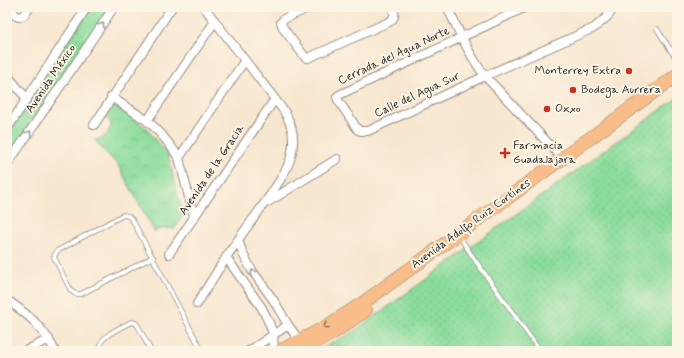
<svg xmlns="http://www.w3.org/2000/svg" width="684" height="358" font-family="Mynerve,sans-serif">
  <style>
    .grass { fill: url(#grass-dots); stroke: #5b8464 }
    .park { fill: url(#park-crowns); stroke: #5b8464 }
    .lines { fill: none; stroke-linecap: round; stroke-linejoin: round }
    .service-casing { stroke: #92897e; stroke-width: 5.5 }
    .minor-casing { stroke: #92897e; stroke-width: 10 }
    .primary-casing { stroke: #92897e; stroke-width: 14 }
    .service { stroke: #fff; stroke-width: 4 }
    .minor { stroke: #fff; stroke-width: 8 }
    .primary { stroke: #f8bd89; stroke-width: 13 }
    .oneway { stroke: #a0a0a0 }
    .oneway2 { stroke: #876d55 }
    .poi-dot { fill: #c8321e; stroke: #fcf5e5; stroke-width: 1.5 }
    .labels { text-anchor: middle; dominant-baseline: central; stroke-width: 4; stroke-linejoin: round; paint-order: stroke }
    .street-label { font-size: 12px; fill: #2b2b2b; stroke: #fcf5e5 }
    .poi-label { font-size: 12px; fill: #2b2b2b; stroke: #fcf5e5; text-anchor: start }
  </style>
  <defs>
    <pattern id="grass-dots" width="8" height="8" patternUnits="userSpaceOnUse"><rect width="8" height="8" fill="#8bdd9d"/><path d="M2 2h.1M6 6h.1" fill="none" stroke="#78be87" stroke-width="1.8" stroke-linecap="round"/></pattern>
    <pattern id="park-crowns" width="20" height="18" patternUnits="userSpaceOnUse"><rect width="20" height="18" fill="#8bdd9d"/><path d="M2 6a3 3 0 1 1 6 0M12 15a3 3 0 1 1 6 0" fill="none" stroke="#78be87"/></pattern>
  </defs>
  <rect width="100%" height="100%" fill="#fcf5e5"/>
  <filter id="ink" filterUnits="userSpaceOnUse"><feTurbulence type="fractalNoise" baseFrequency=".025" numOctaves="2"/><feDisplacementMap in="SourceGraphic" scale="8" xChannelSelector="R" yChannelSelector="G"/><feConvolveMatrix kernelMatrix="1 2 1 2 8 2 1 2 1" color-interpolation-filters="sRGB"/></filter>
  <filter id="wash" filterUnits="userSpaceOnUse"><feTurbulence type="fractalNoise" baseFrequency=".012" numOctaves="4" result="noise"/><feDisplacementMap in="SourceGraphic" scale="16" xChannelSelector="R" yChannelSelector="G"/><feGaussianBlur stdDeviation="0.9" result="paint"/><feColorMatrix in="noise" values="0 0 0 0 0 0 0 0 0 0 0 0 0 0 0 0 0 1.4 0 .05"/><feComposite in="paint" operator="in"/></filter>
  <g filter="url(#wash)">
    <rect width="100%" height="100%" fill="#f8e7d0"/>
    <path class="grass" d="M 91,7 L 110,7 L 7,161 L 7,134 Z
      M 677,98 L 677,351 L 317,351 L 353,332 Z"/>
    <path class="park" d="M 109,103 L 131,117 L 145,127 L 168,155 L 183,215 L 174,229 L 166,228 L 156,230 L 155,233 L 118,165 L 94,140 C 105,138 107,136 111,126 L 110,121 L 103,115 Z"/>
  </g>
  <g filter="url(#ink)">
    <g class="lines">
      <g class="service-casing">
        <path id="service" d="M 657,29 L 677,60
          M 670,50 L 677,49
          M 459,236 L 475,260 L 540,351
          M 153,257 L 81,294 C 77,295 75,294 71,291 L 54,257 L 57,251 L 123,215 C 128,215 130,217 133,221 L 202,351
          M 103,351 C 103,350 101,346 101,345 C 100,336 124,326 131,322 L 133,322 L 137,324 L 151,351"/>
      </g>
      <g class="minor-casing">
        <path id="minor" d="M 10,7 L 16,16 L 19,17 L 24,15 L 30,7
          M 310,7 L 284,19 L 281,22 L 283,28 L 305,57 L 308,58 L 391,21 C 395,17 395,12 393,7
          M 447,7 C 459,31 469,55 485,76 L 563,159
          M 526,7 L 339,95 L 337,97 L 338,100 L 358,130 L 361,131 L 368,131 L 485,76 L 594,28 L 607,17 L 615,7
          M 7,75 L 27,99
          M 111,97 C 123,105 135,112 146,120 C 159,130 170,144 179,158 L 194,217
          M 147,121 L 215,21
          M 94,125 L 172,7
          M 7,129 L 87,7
          M 179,158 L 245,60
          M 7,165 L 114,7
          M 268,202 L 337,159
          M 238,240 L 243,254 L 251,269 L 274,301 L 288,325 L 302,344
          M 169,254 L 275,99
          M 226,257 L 262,308 L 270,325 L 273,334 L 274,351
          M 7,300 C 29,315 43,327 55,351
          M 197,304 C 210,283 223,261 238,240 C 253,218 270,198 283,175 C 287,168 291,160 292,152 C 295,136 292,125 284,111 L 204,7
          M 25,351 L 49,339
          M 249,351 L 288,325"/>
      </g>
      <g class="primary-casing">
        <path id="primary" d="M 280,351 L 324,328 L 363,303 L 677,75
          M 301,351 L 333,333 L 366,310"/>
      </g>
      <use href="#service" class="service"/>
      <use href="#minor" class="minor"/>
      <use href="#primary" class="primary"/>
    </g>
    <defs><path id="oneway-chevron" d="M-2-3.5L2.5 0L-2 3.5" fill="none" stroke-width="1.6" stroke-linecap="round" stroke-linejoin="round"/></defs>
    <g class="oneway">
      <use href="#oneway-chevron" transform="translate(102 25) rotate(-56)"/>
      <use href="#oneway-chevron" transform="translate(29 133) rotate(-56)"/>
      <use href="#oneway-chevron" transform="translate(253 272) rotate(-124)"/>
    </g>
    <use class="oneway2" href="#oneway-chevron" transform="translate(326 326) rotate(149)"/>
  </g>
  <g class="poi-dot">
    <circle cx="629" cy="71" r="4"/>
    <circle cx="573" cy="90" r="4"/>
    <circle cx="547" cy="109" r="4"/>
    <path d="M503 147h4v4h4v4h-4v4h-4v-4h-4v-4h4z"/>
  </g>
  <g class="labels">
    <g class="street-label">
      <text transform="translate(394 56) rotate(-25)">Cerrada del Agua Norte</text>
      <text transform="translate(51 79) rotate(-56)">Avenida México</text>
      <text transform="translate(417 95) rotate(-25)">Calle del Agua Sur</text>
      <text transform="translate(212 170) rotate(-56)">Avenida de la Gracia</text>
      <text transform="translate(471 224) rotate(-36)">Avenida Adolfo Ruiz Cortínes</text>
    </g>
    <g class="poi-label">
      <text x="621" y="71" text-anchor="end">Monterrey Extra</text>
      <text x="581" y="90">Bodega Aurrera</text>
      <text x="555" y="109">Oxxo</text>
      <text x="513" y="146">Farmacia<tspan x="513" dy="14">Guadalajara</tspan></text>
    </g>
  </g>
  <rect width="684" height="358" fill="none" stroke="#fcf5e5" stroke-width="24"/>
</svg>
